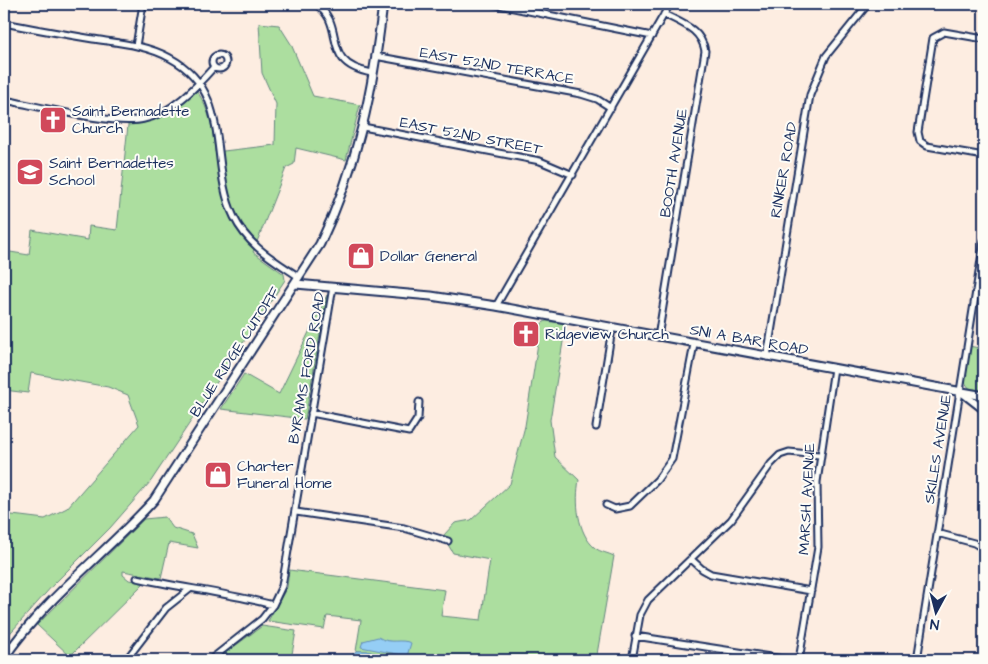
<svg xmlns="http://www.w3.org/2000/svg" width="988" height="664" font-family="'Architects Daughter',sans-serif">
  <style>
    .green { fill: #acde9f; stroke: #64867e }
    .water { fill: #95cef5; stroke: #648eb9 }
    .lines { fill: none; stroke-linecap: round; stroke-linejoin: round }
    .minor-casing { stroke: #1b2f5e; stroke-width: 9 }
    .tertiary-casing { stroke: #1b2f5e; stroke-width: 10 }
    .secondary-casing { stroke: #1b2f5e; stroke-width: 11 }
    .minor { stroke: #fdfcf7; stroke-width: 5 }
    .tertiary { stroke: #fdfcf7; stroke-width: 6 }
    .secondary { stroke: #fdfcf7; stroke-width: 7 }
    .labels { text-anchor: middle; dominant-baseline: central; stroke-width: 4; stroke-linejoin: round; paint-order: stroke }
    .street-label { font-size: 15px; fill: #1b2f5e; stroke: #fdfcf7 }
    .poi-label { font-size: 15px; fill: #1b2f5e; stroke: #fdfcf7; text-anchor: start }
  </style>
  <rect width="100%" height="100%" fill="#fdede1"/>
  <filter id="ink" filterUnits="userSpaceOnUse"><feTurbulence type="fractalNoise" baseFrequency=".02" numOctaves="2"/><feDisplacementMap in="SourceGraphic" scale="10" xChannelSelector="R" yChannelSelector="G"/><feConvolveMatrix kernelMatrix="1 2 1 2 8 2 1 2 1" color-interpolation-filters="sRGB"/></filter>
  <g filter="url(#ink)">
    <path class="green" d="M 259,23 L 279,25 L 291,44 L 313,96 L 360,105 L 346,160 L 296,148 L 294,164 L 286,168 L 253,252 L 284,274 L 285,280 L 151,481 L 110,528 L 53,585 L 4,640 L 4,514 L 45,519 L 67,508 L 139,425 L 128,395 L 108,387 L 31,373 L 28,393 L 4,390 L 4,251 L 29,255 L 32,230 L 88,240 L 89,226 L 117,230 L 128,125 C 157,124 174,108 197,91 C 210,111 213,129 215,152 L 275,145 L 276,104 L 262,73 Z
      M 327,295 L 305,419 L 221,409 L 244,374 L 279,394 Z
      M 546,321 L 566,324 L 550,420 L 555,457 L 579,480 C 575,501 577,533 595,548 C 600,552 608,553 614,556 L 596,660 L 397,660 L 367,651 L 356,651 L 361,620 L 327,616 L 324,629 L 268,621 L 287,587 L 289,570 L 445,590 L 441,616 L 481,620 L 490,560 L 453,553 L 443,536 L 455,523 L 471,520 L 510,484 L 525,426 L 541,324 Z
      M 969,346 L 984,349 L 984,391 L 969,388 L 964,381 Z
      M 165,517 L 173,528 L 192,534 L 198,548 L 169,543 L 161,578 L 123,571 L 123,575 L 129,580 L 145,582 L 70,656 L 37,625 L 144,519 Z
      M 262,626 L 296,631 L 291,660 L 216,660 Z"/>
    <path class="water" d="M 378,637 C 391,645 400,638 411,643 L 407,656 L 361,647 L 363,641 Z
      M 356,651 L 367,651 L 397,660 L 348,660 Z"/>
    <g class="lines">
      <g class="minor-casing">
        <path id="minor" d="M 315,4 C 349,25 317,63 372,73
          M 494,4 L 652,36
          M 4,23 C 34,29 63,34 93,39 C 119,43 147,45 170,58 C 234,92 208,164 234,217 C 248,246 274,260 299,277
          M 984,39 L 944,32 L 933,38 L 918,132 L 920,141 L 927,146 L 984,156
          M 136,46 L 143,4
          M212 62a7 7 0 1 1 14 0a7 7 0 1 1-14 0Z
          M 375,56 L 581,94 L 597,99 L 611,108
          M 4,100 C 39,106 112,126 144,119 C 171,114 196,87 214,67
          M 363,127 L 540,161 L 573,175
          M 496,306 L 670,4
          M 658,337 L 705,51 C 701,29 683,24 664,14
          M 767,357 L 810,95 L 826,56 L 868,4
          M 311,413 L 409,432 L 418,418 L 419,402
          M 596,427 L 612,329
          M 606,505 L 615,509 L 630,506 L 657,480 L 672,459 L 694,344
          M 296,512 L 404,528 L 448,541
          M 937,533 L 974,543 L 984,549
          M 691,559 L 702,569 L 711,574 L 811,591
          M 137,578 C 182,588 228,593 273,605
          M 635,636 L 790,660
          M 126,660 L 166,608 L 190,589
          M 210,660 L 262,619 L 273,605 L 282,586 L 333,287
          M 632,660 L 640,615 L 648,600 L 731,520 L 771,464 L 780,455 L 789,452 L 819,455
          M 799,660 L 818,547 L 817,482 L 834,368
          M 917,660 L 984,241"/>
      </g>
      <g class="tertiary-casing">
        <path id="tertiary" d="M 961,392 L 984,410"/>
      </g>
      <g class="secondary-casing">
        <path id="secondary" d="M 296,284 L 431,296 L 496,306 L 984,396
          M 4,658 C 44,599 106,553 154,500 L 320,244 C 358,165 373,91 383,4"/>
      </g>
      <use href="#minor" class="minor"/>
      <use href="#tertiary" class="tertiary"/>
      <use href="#secondary" class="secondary"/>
    </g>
  </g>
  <defs>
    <g id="church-square" transform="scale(1.4375)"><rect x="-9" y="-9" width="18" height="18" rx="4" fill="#d1495b" stroke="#fdfcf7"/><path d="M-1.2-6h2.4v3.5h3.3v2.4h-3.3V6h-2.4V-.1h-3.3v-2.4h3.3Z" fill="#fff"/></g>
    <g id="school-square" transform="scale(1.4375)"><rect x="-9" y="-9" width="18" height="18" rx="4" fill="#d1495b" stroke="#fdfcf7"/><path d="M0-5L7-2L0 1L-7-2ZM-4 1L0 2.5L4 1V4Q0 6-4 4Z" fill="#fff"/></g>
    <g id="shop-square" transform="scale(1.4375)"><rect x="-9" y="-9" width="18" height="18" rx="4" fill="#d1495b" stroke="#fdfcf7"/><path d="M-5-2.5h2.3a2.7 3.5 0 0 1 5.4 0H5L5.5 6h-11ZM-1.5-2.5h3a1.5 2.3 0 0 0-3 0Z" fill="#fff"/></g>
  </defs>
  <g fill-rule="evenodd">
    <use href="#church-square" x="53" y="120"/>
    <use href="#school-square" x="30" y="172"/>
    <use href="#shop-square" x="361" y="256"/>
    <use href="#church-square" x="526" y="334"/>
    <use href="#shop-square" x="218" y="475"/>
  </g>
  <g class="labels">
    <g class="street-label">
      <text transform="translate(497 66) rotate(10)">EAST 52ND TERRACE</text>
      <text transform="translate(471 136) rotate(11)">EAST 52ND STREET</text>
      <text transform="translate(674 163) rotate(-81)">BOOTH AVENUE</text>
      <text transform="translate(784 170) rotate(-80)">RINKER ROAD</text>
      <text transform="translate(749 340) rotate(10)">SNI A BAR ROAD</text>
      <text transform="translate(235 352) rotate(-57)">BLUE RIDGE CUTOFF</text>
      <text transform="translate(307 368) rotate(-80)">BYRAMS FORD ROAD</text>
      <text transform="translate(938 449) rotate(-81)">SKILES AVENUE</text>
      <text transform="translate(807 499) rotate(-87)">MARSH AVENUE</text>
    </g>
    <g class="poi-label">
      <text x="72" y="111">Saint Bernadette<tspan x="72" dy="17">Church</tspan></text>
      <text x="49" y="163">Saint Bernadettes<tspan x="49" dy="17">School</tspan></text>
      <text x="380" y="256">Dollar General</text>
      <text x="545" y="334">Ridgeview Church</text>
      <text x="237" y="466">Charter<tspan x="237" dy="17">Funeral Home</tspan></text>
    </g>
  </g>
  <rect width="988" height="664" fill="none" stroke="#fdfcf7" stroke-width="20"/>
  <rect x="10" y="10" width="968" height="644" fill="none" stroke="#1b2f5e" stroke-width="2" filter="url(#ink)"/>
  <g transform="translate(936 612) rotate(187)" stroke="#fdfcf7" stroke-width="4" paint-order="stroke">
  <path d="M0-4L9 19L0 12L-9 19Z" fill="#1b2f5e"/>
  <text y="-8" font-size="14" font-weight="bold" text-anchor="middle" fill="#1b2f5e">N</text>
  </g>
</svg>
